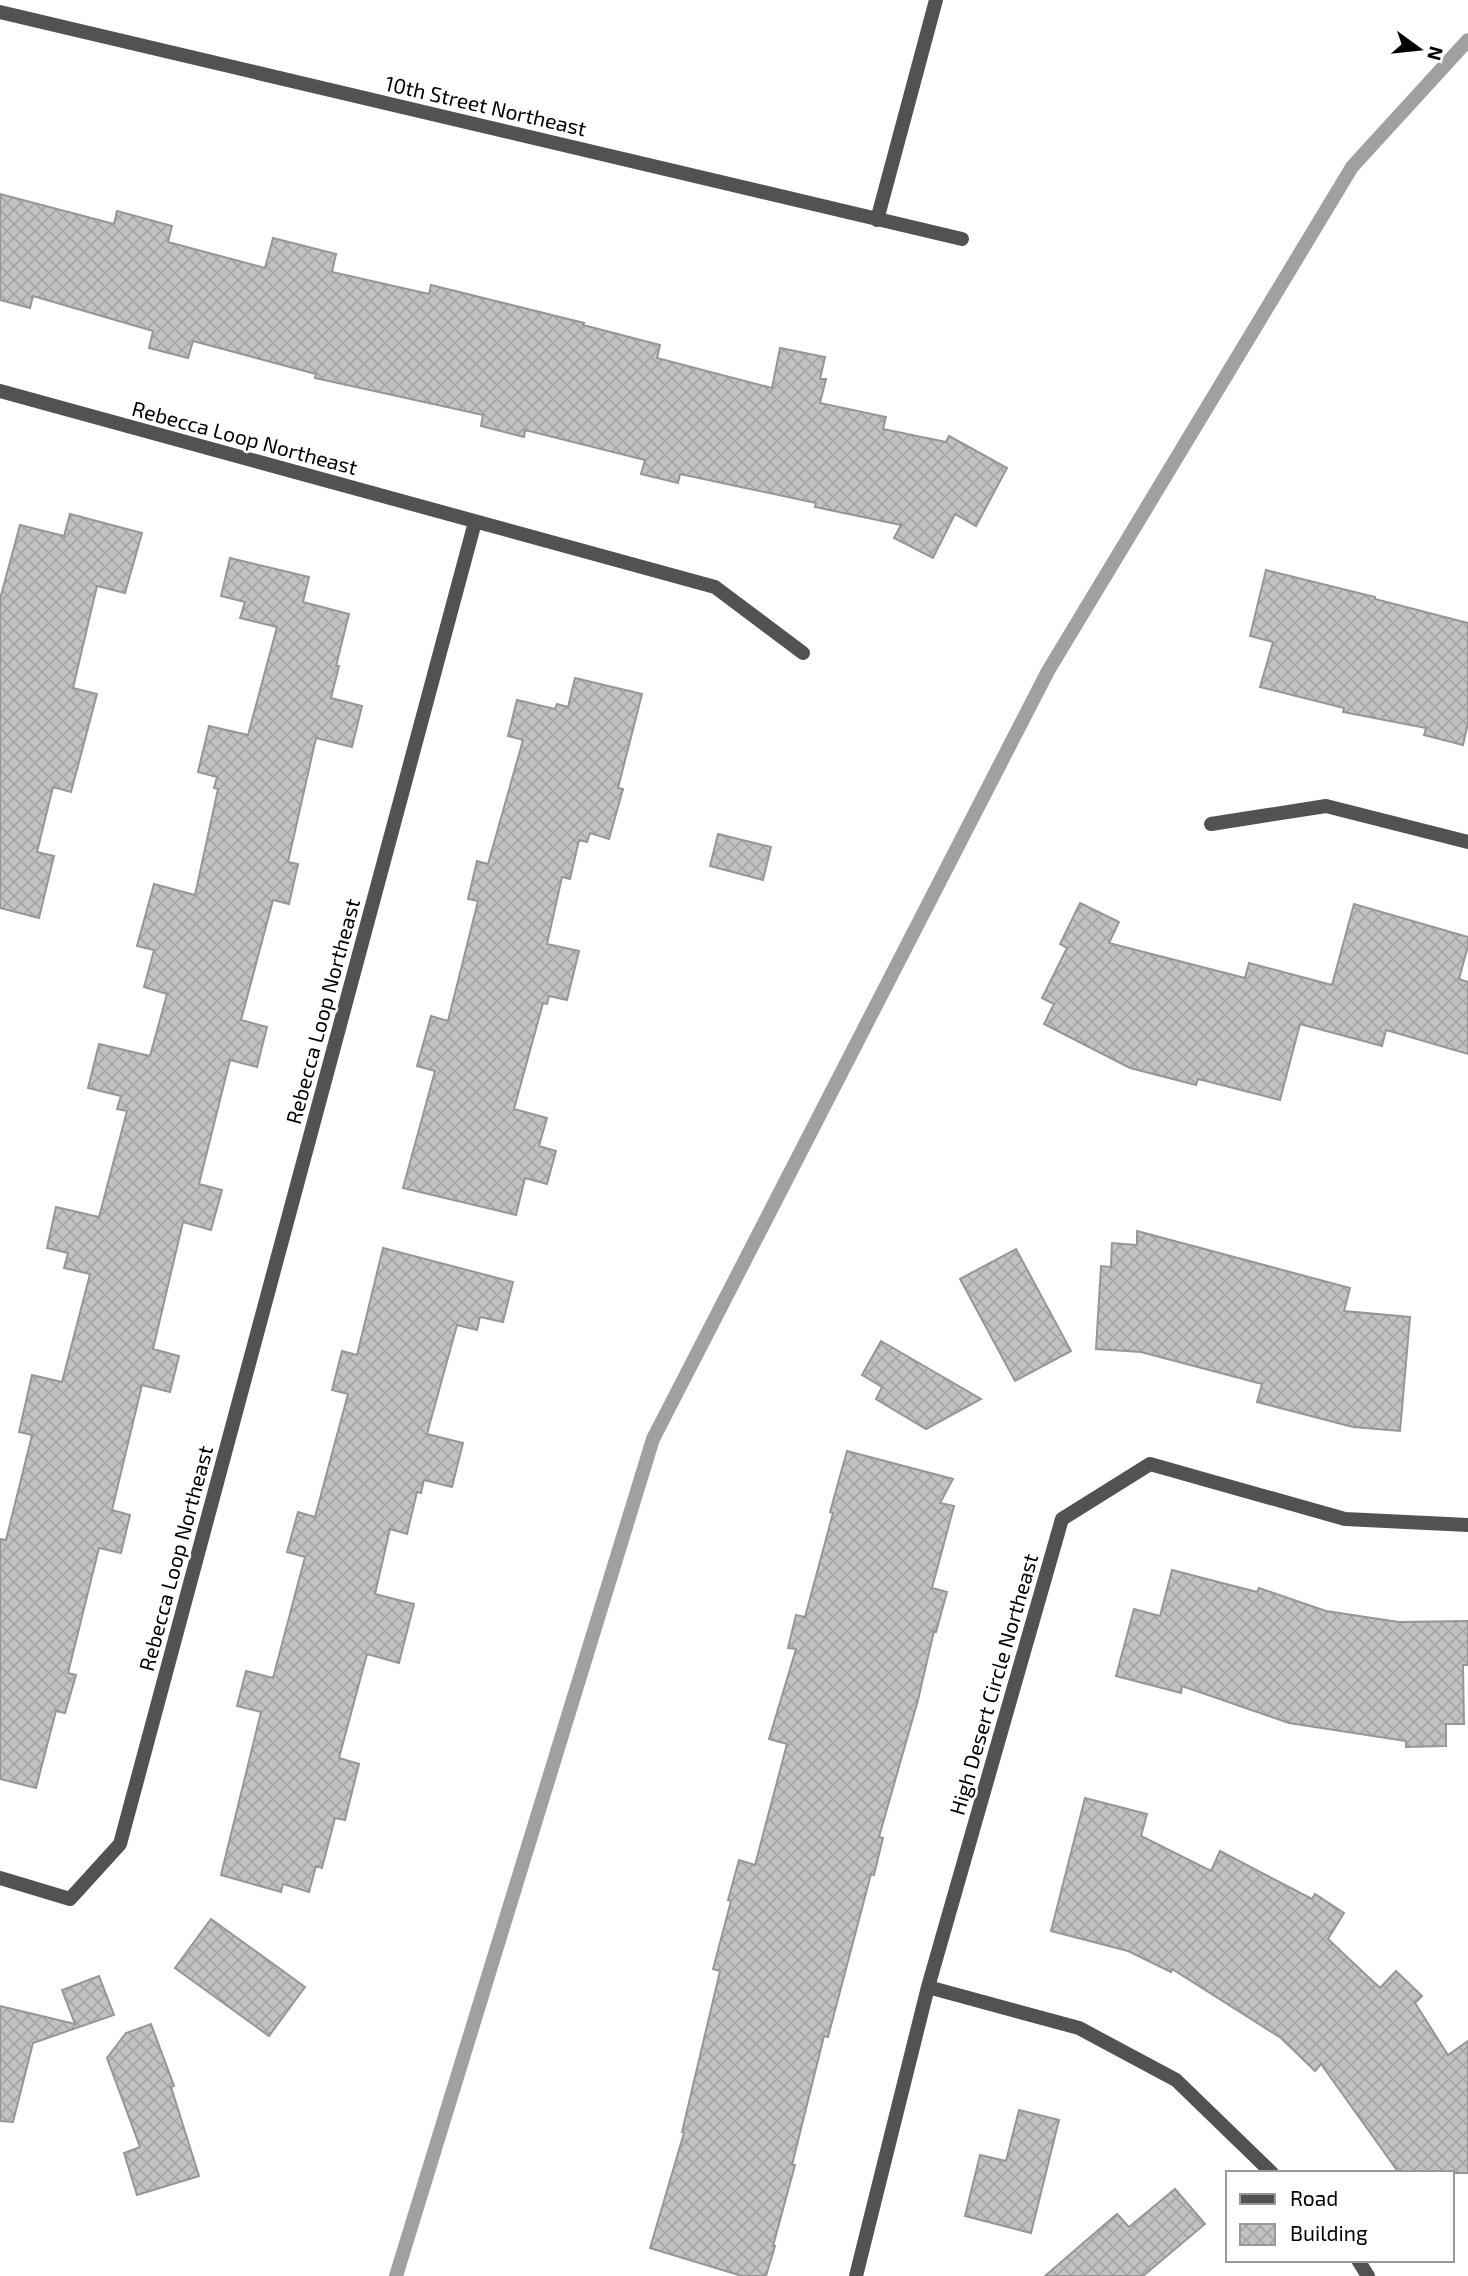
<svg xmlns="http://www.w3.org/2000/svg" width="1468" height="2276" font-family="'Exo 2',sans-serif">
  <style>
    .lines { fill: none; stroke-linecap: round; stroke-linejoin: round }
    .stream { stroke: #a0a0a0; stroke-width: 14 }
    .building { fill: url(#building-cross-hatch); stroke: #969696; stroke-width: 2 }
    .street { stroke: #525252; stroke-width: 14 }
    .labels { text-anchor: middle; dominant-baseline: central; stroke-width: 5; stroke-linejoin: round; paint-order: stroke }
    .street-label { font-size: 21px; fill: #000; stroke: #fff }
  </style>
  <defs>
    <pattern id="building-cross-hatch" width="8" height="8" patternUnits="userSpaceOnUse" patternTransform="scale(1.75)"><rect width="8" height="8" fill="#c2c2c2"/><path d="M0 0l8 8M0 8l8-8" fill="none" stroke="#a5a5a5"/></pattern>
  </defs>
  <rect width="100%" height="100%" fill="#fff"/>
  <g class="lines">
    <path class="stream" d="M 396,2276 L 653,1439 L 1048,671 L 1352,167 L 1468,40"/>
  </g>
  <path class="building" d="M 0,194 L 114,224 L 117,211 L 172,226 L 168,242 L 265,268 L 273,238 L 336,254 L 332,272 L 429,294 L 431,285 L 584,323 L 583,325 L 660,345 L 657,358 L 772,388 L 780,348 L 825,357 L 820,379 L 826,379 L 820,403 L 886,417 L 883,429 L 946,442 L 949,436 L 1007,468 L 976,526 L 955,514 L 933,558 L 894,538 L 901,525 L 815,507 L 816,503 L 680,474 L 678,483 L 641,474 L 645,460 L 525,430 L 524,437 L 481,426 L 483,415 L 315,378 L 316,374 L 193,341 L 188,358 L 149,348 L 153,331 L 33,296 L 30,308 L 0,300 Z
    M 70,514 L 142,533 L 125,593 L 97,586 L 73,688 L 97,694 L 71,792 L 53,787 L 37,852 L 54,856 L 39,918 L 0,908 L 0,599 L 20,525 L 64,536 Z
    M 230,558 L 309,577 L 303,602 L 349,614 L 336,666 L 339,666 L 331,698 L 362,706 L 352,747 L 316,738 L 288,862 L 298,864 L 289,904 L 273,900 L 241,1020 L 267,1027 L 257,1067 L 230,1060 L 199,1184 L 222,1190 L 211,1230 L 183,1222 L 153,1349 L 179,1356 L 170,1392 L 142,1385 L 112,1510 L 130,1515 L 121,1553 L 99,1548 L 68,1673 L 76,1675 L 65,1713 L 56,1711 L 36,1788 L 0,1779 L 0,1539 L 6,1540 L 32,1435 L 19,1432 L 32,1375 L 62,1382 L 90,1274 L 64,1268 L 68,1253 L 47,1248 L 56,1207 L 99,1217 L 127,1111 L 117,1109 L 121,1096 L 88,1088 L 99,1044 L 150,1056 L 167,994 L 144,987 L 154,950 L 137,946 L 154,884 L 195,895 L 218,789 L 214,788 L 217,777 L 198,772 L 209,726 L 248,735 L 277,627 L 240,618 L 245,602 L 221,596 Z
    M 1266,570 L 1375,597 L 1375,599 L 1468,623 L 1468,723 L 1463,745 L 1424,735 L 1426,728 L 1343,712 L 1344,708 L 1260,687 L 1273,642 L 1250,636 Z
    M 575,678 L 642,694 L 618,788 L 623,789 L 609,839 L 590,833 L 587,842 L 579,840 L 570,879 L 562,877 L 547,944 L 579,951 L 567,1000 L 549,996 L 547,1004 L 543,1003 L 514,1109 L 547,1118 L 539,1146 L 556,1151 L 547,1184 L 525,1178 L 516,1215 L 403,1188 L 435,1071 L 417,1066 L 431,1016 L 448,1021 L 478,901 L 468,899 L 477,861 L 488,864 L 523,740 L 508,736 L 517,700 L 555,709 L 557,704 L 568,707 Z
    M 718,834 L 771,847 L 763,880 L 710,866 Z
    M 1080,903 L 1119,922 L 1109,943 L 1245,978 L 1249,963 L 1332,985 L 1354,904 L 1468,937 L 1468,946 L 1459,979 L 1468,982 L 1468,1054 L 1386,1030 L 1382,1046 L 1300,1024 L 1280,1100 L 1198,1079 L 1196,1085 L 1130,1068 L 1044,1024 L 1054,1004 L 1042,998 L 1067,948 L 1060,944 Z
    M 1137,1231 L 1350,1288 L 1344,1311 L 1410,1317 L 1400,1431 L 1353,1427 L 1257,1402 L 1262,1384 L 1141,1352 L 1096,1349 L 1101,1266 L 1111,1267 L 1112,1243 L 1137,1245 Z
    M 383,1248 L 513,1282 L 503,1322 L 480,1317 L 477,1330 L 457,1325 L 427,1434 L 463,1443 L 452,1487 L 424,1480 L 421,1493 L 417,1492 L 407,1534 L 390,1529 L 375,1594 L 414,1604 L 399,1663 L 367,1654 L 339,1758 L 359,1764 L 345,1820 L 335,1818 L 322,1868 L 316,1866 L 309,1892 L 283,1884 L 281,1892 L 221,1875 L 261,1712 L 237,1706 L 246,1671 L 273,1678 L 305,1557 L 287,1552 L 298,1512 L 315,1517 L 348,1394 L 332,1390 L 342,1351 L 357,1355 Z
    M 1016,1249 L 1071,1351 L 1015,1381 L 960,1279 Z
    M 881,1341 L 981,1399 L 926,1429 L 876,1399 L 882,1387 L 862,1375 Z
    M 847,1451 L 953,1479 L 940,1503 L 954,1506 L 932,1588 L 947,1592 L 936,1632 L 934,1631 L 918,1700 L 879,1837 L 883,1838 L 874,1875 L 871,1874 L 828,2037 L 824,2036 L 792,2165 L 795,2165 L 773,2246 L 775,2246 L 766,2276 L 742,2276 L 650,2248 L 684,2133 L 682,2132 L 720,1971 L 713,1969 L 731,1901 L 728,1900 L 739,1860 L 755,1865 L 787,1744 L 769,1739 L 796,1649 L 788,1648 L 796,1615 L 805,1617 L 833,1513 L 830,1512 Z
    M 1172,1570 L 1257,1592 L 1259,1588 L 1326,1611 L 1399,1622 L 1468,1621 L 1468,1665 L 1463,1665 L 1464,1724 L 1446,1724 L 1446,1746 L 1406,1747 L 1406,1741 L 1289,1723 L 1182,1686 L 1181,1693 L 1116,1676 L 1134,1609 L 1160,1616 Z
    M 1085,1798 L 1147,1814 L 1141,1836 L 1211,1871 L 1220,1851 L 1312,1899 L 1315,1894 L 1344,1913 L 1328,1939 L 1380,1988 L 1396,1971 L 1422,1996 L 1415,2003 L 1448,2055 L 1468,2041 L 1468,2173 L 1399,2173 L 1321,2064 L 1315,2071 L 1281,2038 L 1172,1969 L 1171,1972 L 1128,1951 L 1051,1931 Z
    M 211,1919 L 305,1987 L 269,2036 L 175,1968 Z
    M 99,1976 L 114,2015 L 33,2043 L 13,2122 L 0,2121 L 0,2006 L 75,2024 L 62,1990 Z
    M 151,2024 L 174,2086 L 171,2087 L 199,2176 L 137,2195 L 124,2153 L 140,2147 L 107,2058 L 126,2033 Z
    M 1019,2110 L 1059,2120 L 1031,2233 L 965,2216 L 980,2155 L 1006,2161 Z
    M 1175,2189 L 1205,2224 L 1143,2276 L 1045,2276 L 1117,2214 L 1129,2227 Z"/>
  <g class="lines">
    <path class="street" d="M 0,12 L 962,239
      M 877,220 L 936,0
      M 0,391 L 715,587 L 803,653
      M 1211,824 L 1326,806 L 1468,842
      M 0,1878 L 70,1899 L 120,1844 L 475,522
      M 928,1987 L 1079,2028 L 1176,2080 L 1272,2173
      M 1358,2260 L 1368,2276
      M 856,2276 L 928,1987 L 1062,1519 L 1150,1464 L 1345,1519 L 1468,1525"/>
  </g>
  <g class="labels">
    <g class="street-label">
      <text transform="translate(486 105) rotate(13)">10th Street Northeast</text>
      <text transform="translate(245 437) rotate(15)">Rebecca Loop Northeast</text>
      <text transform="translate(322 1011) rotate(-75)">Rebecca Loop Northeast</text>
      <text transform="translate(175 1558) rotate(-75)">Rebecca Loop Northeast</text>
      <text transform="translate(993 1684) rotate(-74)">High Desert Circle Northeast</text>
    </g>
  </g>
  <rect x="1226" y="2171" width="228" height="91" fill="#ffffff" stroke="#999999" stroke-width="2"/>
  <rect x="1240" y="2194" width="35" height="10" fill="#525252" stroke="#999999" stroke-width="2"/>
  <text x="1290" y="2206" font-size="21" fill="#000000">Road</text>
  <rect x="1240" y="2224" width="35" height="21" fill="url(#building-cross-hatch)" stroke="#999999" stroke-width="2"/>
  <text x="1290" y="2241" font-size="21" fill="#000000">Building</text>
  <g transform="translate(1419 49) rotate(105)" stroke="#ffffff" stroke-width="5" paint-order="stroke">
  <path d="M0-5L12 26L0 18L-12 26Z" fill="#000000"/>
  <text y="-10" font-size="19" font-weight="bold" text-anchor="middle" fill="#000000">N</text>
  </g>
</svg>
